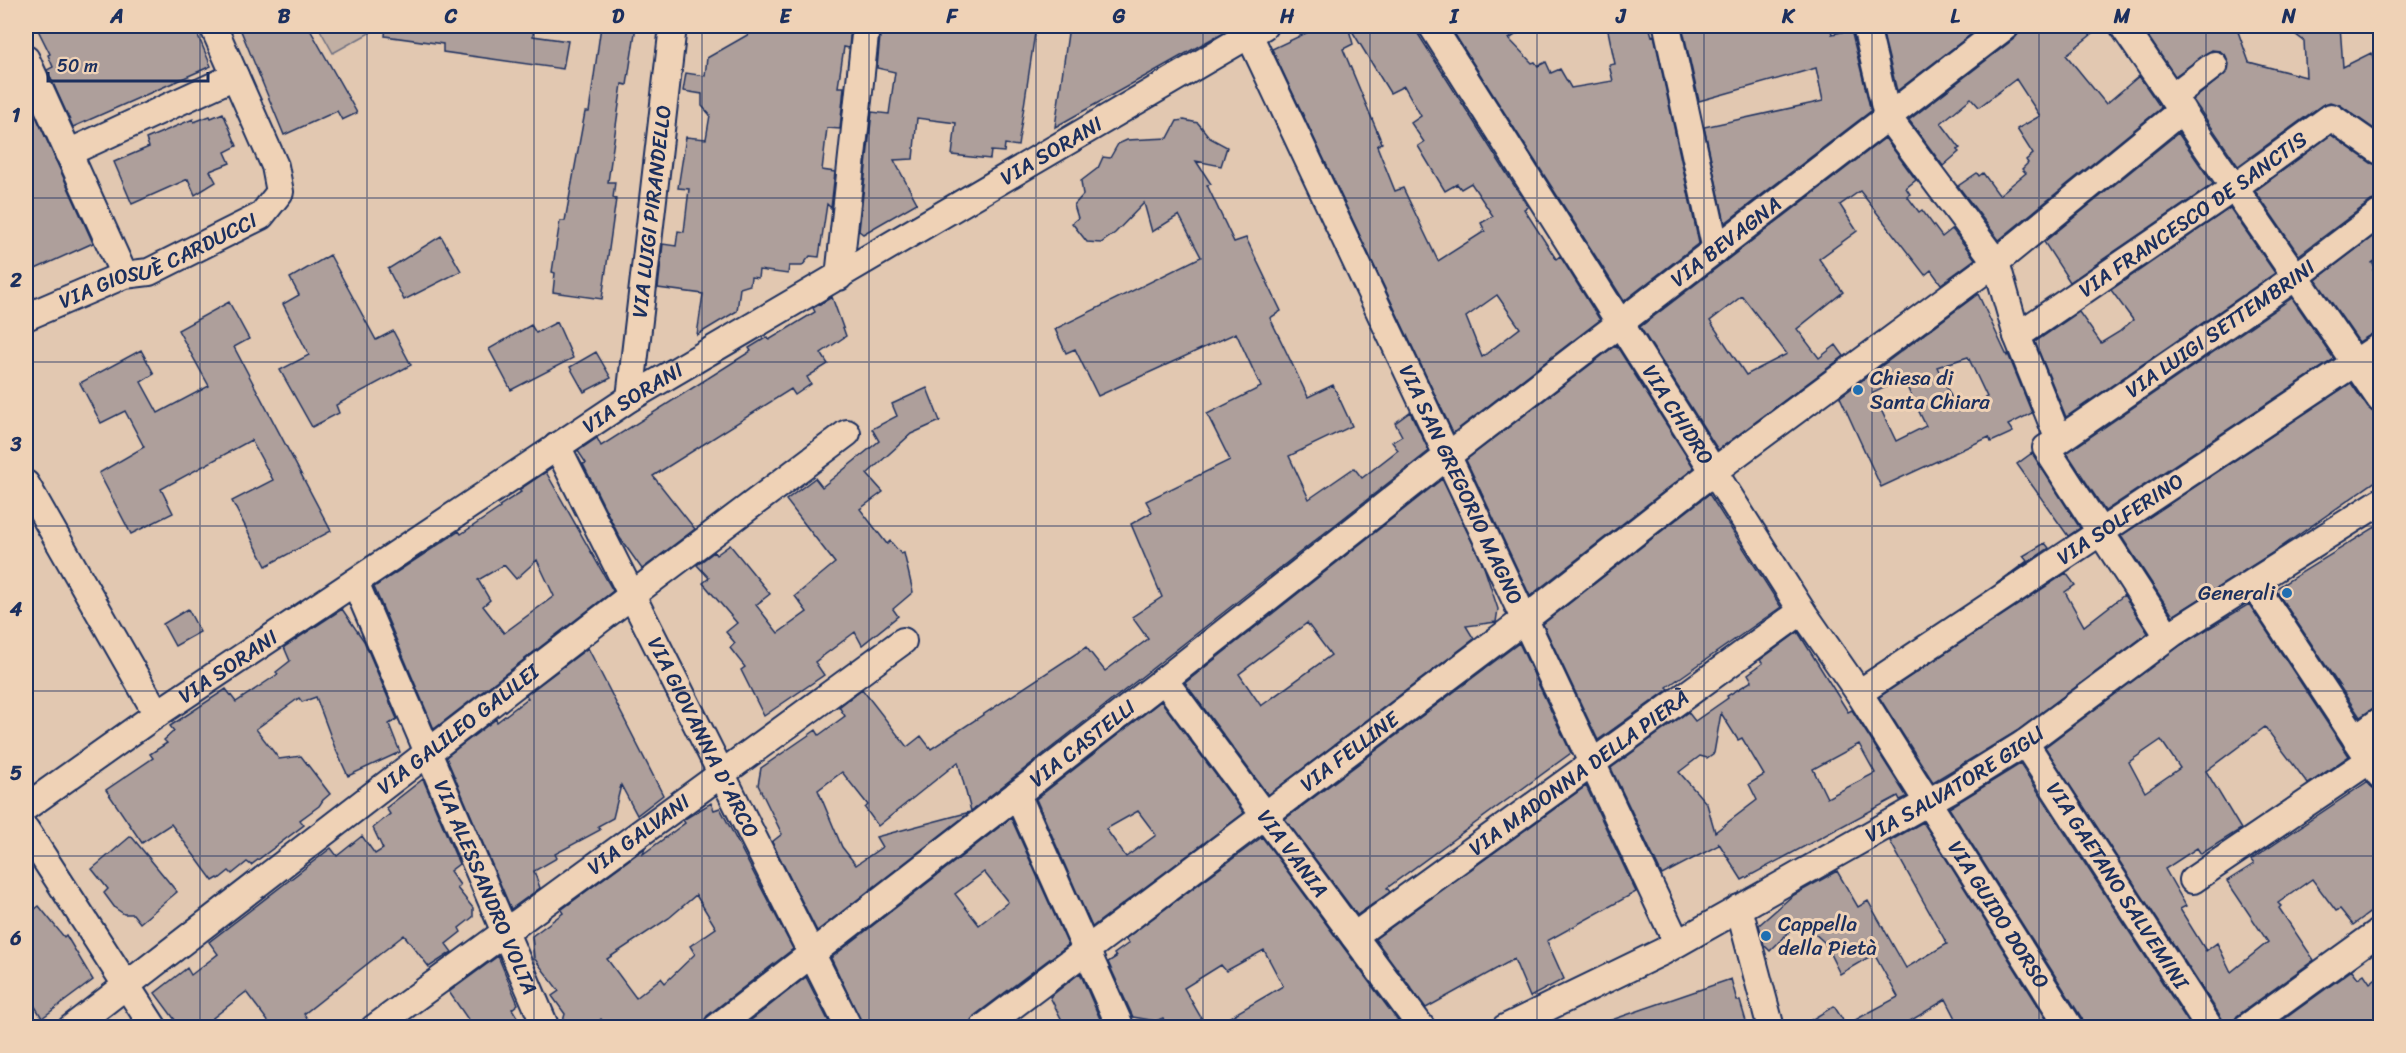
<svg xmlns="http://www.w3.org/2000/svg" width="2406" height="1053" font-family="Sriracha,sans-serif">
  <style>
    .green { fill: #c1afa3; stroke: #6e6f80; stroke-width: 1.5 }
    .building { fill: #ae9f9b; stroke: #1b2f5e; stroke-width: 1.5; fill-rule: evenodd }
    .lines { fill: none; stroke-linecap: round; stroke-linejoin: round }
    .minor-casing { stroke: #1b2f5e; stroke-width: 30 }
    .minor { stroke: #efd2b6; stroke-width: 26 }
    .grid { fill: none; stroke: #1b2f5e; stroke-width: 1.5; stroke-opacity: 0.55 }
    .poi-dot { fill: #1f6fb2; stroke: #efd2b6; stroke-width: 2 }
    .labels { text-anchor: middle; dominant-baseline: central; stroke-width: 6; stroke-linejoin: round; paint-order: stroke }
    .street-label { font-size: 21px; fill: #1b2f5e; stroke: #efd2b6 }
    .poi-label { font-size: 21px; fill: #1b2f5e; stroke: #efd2b6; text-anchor: start }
    .neatline { fill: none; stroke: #1b2f5e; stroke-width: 2 }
    .grid-label { font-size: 20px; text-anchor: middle; font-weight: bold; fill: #1b2f5e }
  </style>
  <rect width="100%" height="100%" fill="#e2c8b1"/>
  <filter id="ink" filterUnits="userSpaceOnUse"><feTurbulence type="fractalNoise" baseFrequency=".0167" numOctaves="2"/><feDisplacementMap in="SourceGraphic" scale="12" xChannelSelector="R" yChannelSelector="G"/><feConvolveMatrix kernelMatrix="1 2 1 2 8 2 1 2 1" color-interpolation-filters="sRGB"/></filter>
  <g filter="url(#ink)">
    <path class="green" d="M 318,26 L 382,26 L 333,53 Z"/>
    <path class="building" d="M 36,26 L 194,26 L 211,66 L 73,127 L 47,70 L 53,67 L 48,55 L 50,54 Z
      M 239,26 L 308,26 L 357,113 L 342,120 L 337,111 L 284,135 Z
      M 386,26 L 534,26 L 533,36 L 568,41 L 563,69 L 443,52 L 443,44 L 385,36 Z
      M 601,26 L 636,26 L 627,85 L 622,84 L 608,182 L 615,182 L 613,198 L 616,199 L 602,299 L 553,292 L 555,273 L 552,272 L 560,221 L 565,221 L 585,112 L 589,112 Z
      M 763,26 L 851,26 L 849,48 L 844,47 L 838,87 L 844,87 L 840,129 L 827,128 L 822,170 L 835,172 L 831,208 L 827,204 L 819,257 L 810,256 L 802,266 L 789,266 L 788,274 L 759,270 L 758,278 L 751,277 L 750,285 L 740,288 L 737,311 L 697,335 L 703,294 L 658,288 L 663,244 L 676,246 L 678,231 L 684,232 L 689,189 L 678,188 L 686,137 L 706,139 L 710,115 L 702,106 L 702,94 L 683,91 L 686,73 L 705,76 L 707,58 Z
      M 881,26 L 1036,26 L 1018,146 L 1005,144 L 1004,152 L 991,151 L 990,159 L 952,155 L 956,123 L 917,118 L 913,159 L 894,160 L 917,203 L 863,234 L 859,231 L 872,112 L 889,114 L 895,72 L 877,68 Z
      M 1069,26 L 1230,26 L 1231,28 L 1055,127 Z
      M 1321,26 L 1348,26 L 1353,44 L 1343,49 L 1382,143 L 1377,146 L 1395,191 L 1403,188 L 1438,261 L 1485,231 L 1481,223 L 1493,216 L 1471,183 L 1461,189 L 1457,184 L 1445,191 L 1418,146 L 1424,142 L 1411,123 L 1421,116 L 1404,86 L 1390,93 L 1349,26 L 1413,26 L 1528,207 L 1524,209 L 1556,259 L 1560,256 L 1600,320 L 1453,433 L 1272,49 ZM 1497,295 L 1520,328 L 1482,357 L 1466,317 Z
      M 1457,26 L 1529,26 L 1509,39 L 1532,63 L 1535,62 L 1538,66 L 1546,62 L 1551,73 L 1560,69 L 1571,88 L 1613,81 L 1609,65 L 1615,64 L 1607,26 L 1649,26 L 1652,36 L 1654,35 L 1699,243 L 1624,301 L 1452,30 Z
      M 1706,26 L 1830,26 L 1832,34 L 1851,30 L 1871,111 L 1725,223 L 1704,127 L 1823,101 L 1816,68 L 1699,101 L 1683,30 Z
      M 1881,26 L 1982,26 L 1897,91 Z
      M 2021,26 L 2102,26 L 2066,55 L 2106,104 L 2139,76 L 2161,108 L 1999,240 L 1958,186 L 1977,173 L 1979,176 L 1983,173 L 1999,195 L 2026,173 L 2022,169 L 2028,163 L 2026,160 L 2033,154 L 2017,129 L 2040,116 L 2016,79 L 1979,107 L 1971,98 L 1941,123 L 1960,148 L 1957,150 L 1959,152 L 1943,166 L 1909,120 L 2015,38 L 2020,32 Z
      M 2141,26 L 2236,26 L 2249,62 L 2306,77 L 2304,41 L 2284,26 L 2340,26 L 2343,67 L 2371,53 L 2380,73 L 2380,133 L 2340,105 L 2330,102 L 2322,105 L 2238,166 L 2193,100 L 2228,71 L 2229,64 L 2226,56 L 2220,51 L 2212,50 L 2175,76 Z
      M 26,94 L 93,243 L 31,271 L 26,260 Z
      M 223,113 L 237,146 L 225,152 L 230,163 L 210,171 L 216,182 L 195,195 L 188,179 L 132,204 L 114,162 L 149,147 L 146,139 L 193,119 L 194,122 L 210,116 L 211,118 Z
      M 1184,120 L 1198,123 L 1210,138 L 1227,147 L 1221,166 L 1196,161 L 1211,184 L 1207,185 L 1234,242 L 1246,238 L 1281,311 L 1270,318 L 1308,397 L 1333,385 L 1352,426 L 1289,456 L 1309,499 L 1354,468 L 1362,478 L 1398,450 L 1392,442 L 1402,436 L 1395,423 L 1410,412 L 1429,451 L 971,811 L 958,762 L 878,826 L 865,808 L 868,805 L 842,772 L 818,790 L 842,847 L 856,865 L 882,847 L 876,837 L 970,812 L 817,931 L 772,842 L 782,834 L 758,785 L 761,768 L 816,730 L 819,735 L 845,716 L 839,707 L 862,689 L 907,747 L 921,736 L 931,749 L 1086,647 L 1105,671 L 1148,639 L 1132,617 L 1162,597 L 1131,524 L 1152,512 L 1146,501 L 1230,460 L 1207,414 L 1261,387 L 1236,333 L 1098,396 L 1075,349 L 1066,353 L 1055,329 L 1201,257 L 1179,215 L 1152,232 L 1144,203 L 1115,233 L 1101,243 L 1087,242 L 1072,223 L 1078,218 L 1074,205 L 1083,195 L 1081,181 L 1098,168 L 1103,157 L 1110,158 L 1118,144 L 1127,140 L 1168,138 L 1177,121 Z
      M 2178,133 L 2213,184 L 2070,282 L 2044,242 Z
      M 2331,135 L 2371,163 L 2380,166 L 2380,198 L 2371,201 L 2299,255 L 2255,191 Z
      M 1885,138 L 1916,180 L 1906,188 L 1910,194 L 1907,196 L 1919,212 L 1922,210 L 1942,237 L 1952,229 L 1975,259 L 1941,284 L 1931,270 L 1925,275 L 1860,191 L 1840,205 L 1857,231 L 1819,259 L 1843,292 L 1797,329 L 1819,358 L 1836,345 L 1844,356 L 1718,450 L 1640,327 ZM 1742,296 L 1787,354 L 1746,375 L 1710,321 Z
      M 2230,208 L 2275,273 L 2066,417 L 2035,342 L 2079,312 L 2101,343 L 2119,332 L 2133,320 L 2111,290 Z
      M 2380,231 L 2380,257 L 2372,263 L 2376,268 L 2373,270 L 2380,281 L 2380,331 L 2372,334 L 2359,342 L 2316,280 Z
      M 441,236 L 461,271 L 404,300 L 388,269 Z
      M 330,255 L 376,340 L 393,331 L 411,365 L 336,405 L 339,413 L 312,427 L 280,370 L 309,355 L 283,304 L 299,295 L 290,278 Z
      M 1978,294 L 2007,356 L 2008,354 L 2032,413 L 2008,425 L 2013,432 L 1991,442 L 1989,437 L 1881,487 L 1840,397 ZM 1968,357 L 1987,397 L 1958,411 L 1937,367 ZM 1903,379 L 1926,426 L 1896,441 L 1873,393 Z
      M 832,297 L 846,336 L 821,353 L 828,364 L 807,377 L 811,384 L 795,395 L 791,389 L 653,476 L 695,529 L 642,569 L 620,538 L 583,464 L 586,463 L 578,451 L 597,438 L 601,446 L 751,351 L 749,348 L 767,337 L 769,340 L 815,312 L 813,308 Z
      M 2292,298 L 2334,359 L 2105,511 L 2067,453 Z
      M 229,302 L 249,339 L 234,347 L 331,531 L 266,566 L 232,501 L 273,480 L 251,440 L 161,489 L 173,513 L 131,534 L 99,473 L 144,447 L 125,411 L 101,423 L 80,383 L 141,350 L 154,374 L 141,382 L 158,413 L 209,386 L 178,330 Z
      M 557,322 L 573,358 L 511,390 L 489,349 L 531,325 L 536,333 Z
      M 1616,345 L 1694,468 L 1530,596 L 1466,460 Z
      M 596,352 L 611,378 L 584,392 L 570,367 Z
      M 2351,383 L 2368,408 L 2373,412 L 2380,414 L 2380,478 L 2277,550 L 2173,616 L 2121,536 Z
      M 927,388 L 940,421 L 911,434 L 867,474 L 883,492 L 860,509 L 887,544 L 890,541 L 901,554 L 904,553 L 913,592 L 893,609 L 898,616 L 862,645 L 855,632 L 815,662 L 824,675 L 764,716 L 741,670 L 745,667 L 730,648 L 735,643 L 726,632 L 737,623 L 703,583 L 709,578 L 697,565 L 714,552 L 716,555 L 730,545 L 770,594 L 756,605 L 778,633 L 807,612 L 795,596 L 835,563 L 786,500 L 815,478 L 822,487 L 879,441 L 872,429 L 897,416 L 892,404 Z
      M 2032,453 L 2080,528 L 2068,536 L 2017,464 Z
      M 546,472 L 613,591 L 434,729 L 374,587 L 459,531 L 461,534 L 500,508 L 499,506 L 521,492 L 519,490 ZM 537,560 L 554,596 L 504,633 L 483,606 L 490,600 L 478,580 L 504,565 L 516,579 Z
      M 1442,479 L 1484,567 L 1498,609 L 1496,622 L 1466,626 L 1474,639 L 1268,795 L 1185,683 ZM 1307,623 L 1331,655 L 1261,706 L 1239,674 Z
      M 1709,494 L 1781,607 L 1667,687 L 1669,689 L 1598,740 L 1543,624 Z
      M 2380,524 L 2380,706 L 2372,709 L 2360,717 L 2275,589 Z
      M 2045,543 L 2049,548 L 1996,584 L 2027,561 L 2023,556 Z
      M 2066,573 L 2075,585 L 2065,592 L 2084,626 L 2124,595 L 2148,633 L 2017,731 L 1933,782 L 1879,697 Z
      M 2249,604 L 2349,756 L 2308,784 L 2265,727 L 2206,771 L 2241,829 L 2201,854 L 2197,848 L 2165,869 L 2186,906 L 2180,909 L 2206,951 L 2217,943 L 2231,972 L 2268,942 L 2227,881 L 2254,864 L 2251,860 L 2367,782 L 2373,788 L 2380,790 L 2380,905 L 2353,925 L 2340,909 L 2336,911 L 2312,879 L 2278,903 L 2281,906 L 2279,908 L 2314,960 L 2237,1016 L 2231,1028 L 2225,1028 L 2223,1020 L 2045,747 L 2181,645 ZM 2161,740 L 2180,768 L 2145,792 L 2129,762 Z
      M 188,609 L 200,632 L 175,646 L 163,624 Z
      M 342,609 L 364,641 L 397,719 L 389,724 L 400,752 L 348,776 L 335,748 L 316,697 L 302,702 L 299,698 L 256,729 L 279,759 L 301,756 L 330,794 L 323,800 L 319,806 L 300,820 L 304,825 L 251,865 L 247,862 L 232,874 L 229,871 L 219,879 L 218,878 L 213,881 L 171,824 L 142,843 L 106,790 L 153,758 L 150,754 L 167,743 L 164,740 L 174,731 L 170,726 L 226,689 L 236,702 L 278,674 L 276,672 L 290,661 L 284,647 Z
      M 1798,632 L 1848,712 L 1852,710 L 1907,797 L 1900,800 L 1898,796 L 1742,880 L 1718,842 L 1719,845 L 1662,875 L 1611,768 L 1688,712 L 1695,721 L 1728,698 L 1727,696 L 1752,681 L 1748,674 L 1763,663 L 1760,660 ZM 1721,713 L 1738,740 L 1742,738 L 1764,775 L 1749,784 L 1757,800 L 1715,832 L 1707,804 L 1679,772 L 1700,756 L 1707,758 L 1714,753 ZM 1859,744 L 1875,773 L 1827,798 L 1813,769 Z
      M 1519,643 L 1571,753 L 1387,888 L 1390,892 L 1357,915 L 1285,819 Z
      M 588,648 L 663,795 L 637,815 L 621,785 L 613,818 L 598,826 L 600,830 L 555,854 L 557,858 L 534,871 L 540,888 L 511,909 L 446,757 L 496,719 L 497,722 L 528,698 L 526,695 Z
      M 1161,701 L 1244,813 L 1092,927 L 1036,799 ZM 1138,811 L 1156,835 L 1126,857 L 1106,829 Z
      M 2020,764 L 2192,1028 L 2085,1028 L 2083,1020 L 1949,808 Z
      M 423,779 L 459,864 L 450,871 L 460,885 L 457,888 L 473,908 L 473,917 L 459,928 L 461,932 L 446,944 L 452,952 L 429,967 L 404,935 L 304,1014 L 313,1028 L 273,1028 L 246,992 L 200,1028 L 181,1028 L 155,993 L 187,968 L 191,975 L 218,954 L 209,942 L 331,848 L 337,856 L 362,836 L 375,854 L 383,849 L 373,828 L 390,814 L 386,808 Z
      M 1586,786 L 1636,892 L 1547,941 L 1564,979 L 1530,997 L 1514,959 L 1426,1008 L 1375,939 Z
      M 711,803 L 714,810 L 720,808 L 793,949 L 707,1016 L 701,1028 L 608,1028 L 601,1019 L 591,1028 L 568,1028 L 563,1021 L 565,1014 L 552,996 L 559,991 L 534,958 L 532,936 L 563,913 L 561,910 L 645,848 L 643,854 L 685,823 L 683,820 ZM 696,895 L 716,928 L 690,946 L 695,954 L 665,983 L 661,978 L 636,998 L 607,959 L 669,918 Z
      M 1011,818 L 1068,945 L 974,1016 L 968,1028 L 864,1028 L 831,958 ZM 984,872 L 1008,902 L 979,925 L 955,894 Z
      M 1923,822 L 2052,1028 L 1961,1028 L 1946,999 L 1910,1021 L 1913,1028 L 1798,1028 L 1834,1006 L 1846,1025 L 1898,997 L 1874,954 L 1840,974 L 1824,942 L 1800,921 L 1770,951 L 1764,945 L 1759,925 L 1792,896 L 1837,871 L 1858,907 L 1868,901 L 1906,968 L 1947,944 L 1890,841 Z
      M 131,836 L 177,892 L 140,923 L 133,914 L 124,914 L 115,908 L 104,893 L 108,889 L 92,869 Z
      M 1262,837 L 1403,1028 L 1211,1028 L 1283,986 L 1264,950 L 1226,971 L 1221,965 L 1184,988 L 1207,1028 L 1168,1028 L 1163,1018 L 1156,1021 L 1133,1017 L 1108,962 L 1116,957 L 1114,954 L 1129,943 L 1125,939 Z
      M 39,906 L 64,937 L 66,935 L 93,980 L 42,1018 L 26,992 L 26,916 Z
      M 498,956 L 518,1004 L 512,1009 L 524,1028 L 474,1028 L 449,992 Z
      M 2352,970 L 2358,978 L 2364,974 L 2370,983 L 2380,975 L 2380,1028 L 2272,1028 Z
      M 1080,973 L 1104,1028 L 1066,1028 L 1050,997 Z
      M 806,977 L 832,1028 L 741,1028 Z
      M 1731,979 L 1737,1001 L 1740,1001 L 1748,1028 L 1598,1028 L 1597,1025 Z"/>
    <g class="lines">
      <g class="minor-casing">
        <g id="minor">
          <path id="s1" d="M 1245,26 L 1677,943"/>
          <path id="s2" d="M 1432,26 L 1802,611 L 1859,693 L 2070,1028"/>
          <path d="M 1667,26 L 1716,250"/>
          <path d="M 2123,26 L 2380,399"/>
          <path d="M 26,59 L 124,275"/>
          <path d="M 2172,97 L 2214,65"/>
          <path id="s3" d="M 2182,110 L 1996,262 L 2017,336 L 2235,187 L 2331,117 L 2380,151"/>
          <path d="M 68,153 L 235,76"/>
          <path d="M 839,277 L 866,26"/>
          <path id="s4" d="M 26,317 L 124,275 L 149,272 L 261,216 L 280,192 L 275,166 L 213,26"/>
          <path d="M 2017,336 L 2059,440 L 2046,448 L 2168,636"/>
          <path id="s5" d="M 630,398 L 673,26"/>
          <path id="s6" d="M 2059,440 L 2297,276 L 2380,213"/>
          <path id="s7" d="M 557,446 L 849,1028"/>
          <path d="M 26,484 L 157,714"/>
          <path id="s8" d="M 355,582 L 546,1028"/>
          <path d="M 2253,583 L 2380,775"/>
          <path id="s9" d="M 1164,680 L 1422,1028"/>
          <path id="s10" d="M 1859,693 L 2380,346"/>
          <path d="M 2356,739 L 2380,721"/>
          <path id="s11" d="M 2025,743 L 2210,1028"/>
          <path d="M 1017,794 L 1121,1028"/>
          <path id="s12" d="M 26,807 L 157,714 L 630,398 L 1264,26"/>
          <path d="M 26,830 L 154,1028"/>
          <path d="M 2193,880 L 2370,760"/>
          <path d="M 1739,908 L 1771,1028"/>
          <path id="s13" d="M 1354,936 L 1802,611"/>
          <path id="s14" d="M 71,1028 L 632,595 L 847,433"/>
          <path id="s15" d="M 374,1028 L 903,641"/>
          <path id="s16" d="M 716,1028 L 1164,680 L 1446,457 L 2006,26"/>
          <path id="s17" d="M 983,1028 L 1524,620 L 1714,471 L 1996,262 L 1887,116 L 1866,26"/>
          <path id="s18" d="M 1505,1028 L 1664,951 L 1953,788 L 2025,743 L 2173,633 L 2380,502"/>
          <path d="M 2246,1028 L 2380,931"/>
        </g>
      </g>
      <use href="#minor" class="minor"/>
    </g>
  </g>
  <path class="grid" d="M 200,26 L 200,1028M 367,26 L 367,1028M 534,26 L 534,1028M 702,26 L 702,1028M 869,26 L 869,1028M 1036,26 L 1036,1028M 1203,26 L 1203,1028M 1370,26 L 1370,1028M 1537,26 L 1537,1028M 1704,26 L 1704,1028M 1872,26 L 1872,1028M 2039,26 L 2039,1028M 2206,26 L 2206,1028M 26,198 L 2380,198M 26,362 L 2380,362M 26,526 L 2380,526M 26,691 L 2380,691M 26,856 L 2380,856"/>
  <g class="poi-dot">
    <circle cx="1858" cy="390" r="6"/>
    <circle cx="2287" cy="593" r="6"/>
    <circle cx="1766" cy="936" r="6"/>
  </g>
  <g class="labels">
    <g class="street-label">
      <text stroke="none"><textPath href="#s12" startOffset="1218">VIA SORANI</textPath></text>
      <text stroke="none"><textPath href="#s5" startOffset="188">VIA LUIGI PIRANDELLO</textPath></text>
      <text stroke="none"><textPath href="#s3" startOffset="531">VIA FRANCESCO DE SANCTIS</textPath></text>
      <text stroke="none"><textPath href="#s16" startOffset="1280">VIA BEVAGNA</textPath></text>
      <text stroke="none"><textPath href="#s4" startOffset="144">VIA GIOSUÈ CARDUCCI</textPath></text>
      <text stroke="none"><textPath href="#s6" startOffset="196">VIA LUIGI SETTEMBRINI</textPath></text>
      <text stroke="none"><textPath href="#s12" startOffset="732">VIA SORANI</textPath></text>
      <text stroke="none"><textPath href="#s2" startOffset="460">VIA CHIDRO</textPath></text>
      <text stroke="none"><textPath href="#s1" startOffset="507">VIA SAN GREGORIO MAGNO</textPath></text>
      <text stroke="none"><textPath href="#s10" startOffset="314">VIA SOLFERINO</textPath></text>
      <text stroke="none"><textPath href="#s12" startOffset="246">VIA SORANI</textPath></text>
      <text stroke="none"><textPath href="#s14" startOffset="489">VIA GALILEO GALILEI</textPath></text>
      <text stroke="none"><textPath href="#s7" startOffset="326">VIA GIOVANNA D'ARCO</textPath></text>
      <text stroke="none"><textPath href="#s16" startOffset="464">VIA CASTELLI</textPath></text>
      <text stroke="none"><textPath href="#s17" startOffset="459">VIA FELLINE</textPath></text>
      <text stroke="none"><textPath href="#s13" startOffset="278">VIA MADONNA DELLA PIERÀ</textPath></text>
      <text stroke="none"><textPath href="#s18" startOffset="512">VIA SALVATORE GIGLI</textPath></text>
      <text stroke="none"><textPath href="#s15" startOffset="328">VIA GALVANI</textPath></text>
      <text stroke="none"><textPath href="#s9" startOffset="216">VIA VANIA</textPath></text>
      <text stroke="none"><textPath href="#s11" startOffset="170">VIA GAETANO SALVEMINI</textPath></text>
      <text stroke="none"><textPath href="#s8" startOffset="332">VIA ALESSANDRO VOLTA</textPath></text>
      <text stroke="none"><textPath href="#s2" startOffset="1054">VIA GUIDO DORSO</textPath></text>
    </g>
    <g class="poi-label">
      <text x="1870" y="378">Chiesa di<tspan x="1870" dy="24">Santa Chiara</tspan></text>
      <text x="2275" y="593" text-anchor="end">Generali</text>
      <text x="1778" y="924">Cappella<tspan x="1778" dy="24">della Pietà</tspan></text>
    </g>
  </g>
  <rect width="2406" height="1053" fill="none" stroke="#efd2b6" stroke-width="66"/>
  <path d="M48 72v9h160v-9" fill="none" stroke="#1b2f5e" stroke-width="3"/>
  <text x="57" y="72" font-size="18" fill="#1b2f5e" stroke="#efd2b6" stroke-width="4.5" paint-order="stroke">50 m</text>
  <rect x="33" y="33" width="2340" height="987" class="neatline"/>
  <g class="grid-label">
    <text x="117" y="23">A</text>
    <text x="284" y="23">B</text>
    <text x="451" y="23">C</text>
    <text x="618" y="23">D</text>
    <text x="785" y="23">E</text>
    <text x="952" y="23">F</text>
    <text x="1119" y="23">G</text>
    <text x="1287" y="23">H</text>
    <text x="1454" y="23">I</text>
    <text x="1621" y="23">J</text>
    <text x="1788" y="23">K</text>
    <text x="1955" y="23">L</text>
    <text x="2122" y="23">M</text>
    <text x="2289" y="23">N</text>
    <text x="16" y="122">1</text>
    <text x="16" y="287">2</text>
    <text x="16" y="451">3</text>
    <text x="16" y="616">4</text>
    <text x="16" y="780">5</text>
    <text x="16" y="945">6</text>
  </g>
</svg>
